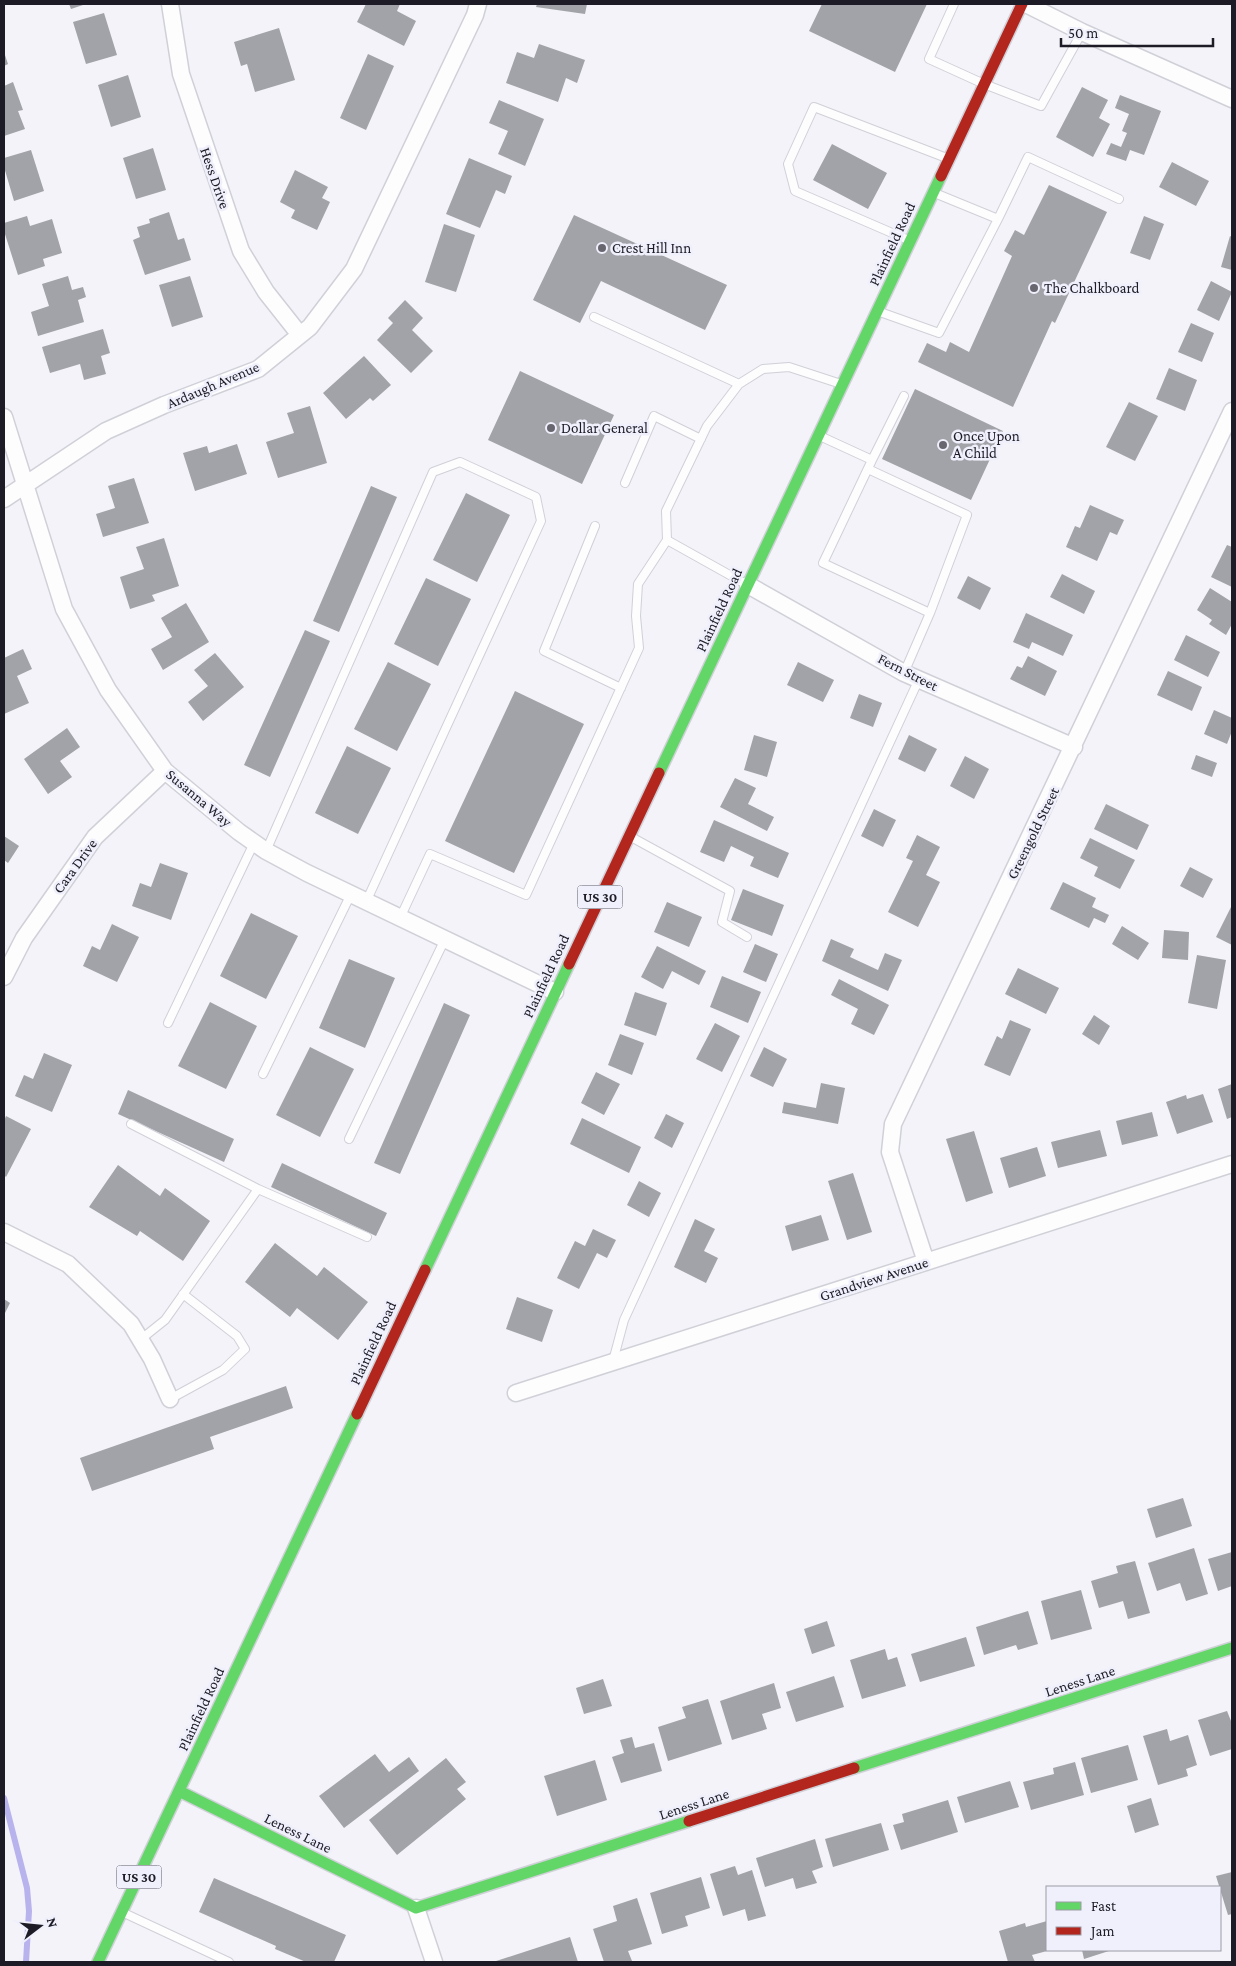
<svg xmlns="http://www.w3.org/2000/svg" width="1236" height="1966" font-family="'Crimson Pro',serif">
  <style>
    .lines { fill: none; stroke-linecap: round; stroke-linejoin: round }
    .stream { stroke: #b8b3ec; stroke-width: 6 }
    .building { fill: #a2a2a9 }
    .lane-casing { stroke: #d0d0d8; stroke-width: 10 }
    .street-casing { stroke: #d0d0d8; stroke-width: 19 }
    .fast-casing { stroke: #d0d0d8; stroke-width: 14 }
    .jam-casing { stroke: #d0d0d8; stroke-width: 14 }
    .lane { stroke: #fdfdfe; stroke-width: 8 }
    .street { stroke: #fdfdfe; stroke-width: 16 }
    .fast { stroke: #63d668; stroke-width: 11 }
    .jam { stroke: #b3261e; stroke-width: 11 }
    .poi-dot { fill: #686770; stroke: #f0f0fc; stroke-width: 2 }
    .labels { text-anchor: middle; dominant-baseline: central; stroke-width: 5; stroke-linejoin: round; paint-order: stroke }
    .shield { fill: #f0f0fc; stroke: #5c5c66; stroke-width: 1 }
    .shield-label { font-size: 14px; font-weight: bold; fill: #1d1c26 }
    .street-label { font-size: 15px; fill: #1d1c26; stroke: #f0f0fc }
    .poi-label { font-size: 15px; fill: #1d1c26; stroke: #f0f0fc; text-anchor: start }
  </style>
  <rect width="100%" height="100%" fill="#f3f3f9"/>
  <g class="lines">
    <path class="stream" d="M 4,1798 L 27,1888 L 29,1911 L 26,1962"/>
  </g>
  <path class="building" d="M 69,4 L 86,4 L 71,9 Z
    M 366,4 L 400,4 L 397,11 L 416,21 L 404,46 L 357,22 Z
    M 537,4 L 587,4 L 585,14 L 536,7 Z
    M 822,4 L 927,4 L 895,72 L 809,31 Z
    M 104,13 L 117,55 L 86,64 L 73,22 Z
    M 279,28 L 295,80 L 255,92 L 247,64 L 241,66 L 234,42 Z
    M 539,44 L 585,60 L 577,83 L 566,78 L 558,102 L 506,83 L 517,52 L 534,58 Z
    M 4,52 L 8,64 L 4,66 Z
    M 368,54 L 394,66 L 366,130 L 340,118 Z
    M 128,75 L 141,117 L 111,127 L 98,85 Z
    M 13,82 L 23,110 L 18,111 L 25,129 L 4,136 L 4,86 Z
    M 1082,87 L 1108,100 L 1099,118 L 1110,124 L 1093,157 L 1056,137 Z
    M 1120,95 L 1161,111 L 1144,155 L 1130,150 L 1126,161 L 1106,154 L 1111,143 L 1121,147 L 1127,133 L 1122,131 L 1129,114 L 1115,108 Z
    M 499,100 L 544,119 L 525,166 L 498,154 L 508,131 L 489,123 Z
    M 832,144 L 887,173 L 868,209 L 813,180 Z
    M 153,148 L 166,190 L 136,199 L 123,158 Z
    M 31,150 L 44,191 L 14,201 L 4,167 L 4,158 Z
    M 469,158 L 512,176 L 505,194 L 496,190 L 480,228 L 446,214 Z
    M 1172,162 L 1209,181 L 1196,206 L 1159,187 Z
    M 295,170 L 328,187 L 322,198 L 330,202 L 317,230 L 291,218 L 295,210 L 280,202 Z
    M 1049,185 L 1107,212 L 1055,323 L 1052,321 L 1013,407 L 918,362 L 927,343 L 946,352 L 950,342 L 969,352 L 1012,256 L 1004,251 L 1015,230 L 1024,235 Z
    M 169,212 L 178,240 L 184,238 L 191,260 L 145,275 L 133,240 L 140,237 L 137,227 L 150,223 L 149,219 Z
    M 574,215 L 727,285 L 705,330 L 601,281 L 580,323 L 533,300 Z
    M 27,216 L 30,226 L 52,219 L 62,253 L 43,259 L 45,266 L 18,275 L 4,231 L 4,223 Z
    M 1144,216 L 1164,224 L 1150,260 L 1130,253 Z
    M 444,224 L 475,235 L 456,292 L 425,282 Z
    M 1230,236 L 1232,237 L 1232,270 L 1221,267 Z
    M 68,276 L 72,290 L 83,287 L 86,297 L 78,300 L 84,322 L 38,336 L 31,312 L 49,306 L 42,284 Z
    M 190,276 L 203,317 L 172,327 L 159,285 Z
    M 1211,281 L 1232,292 L 1219,321 L 1197,310 Z
    M 405,300 L 423,318 L 412,330 L 433,351 L 411,373 L 377,340 L 393,323 L 388,318 Z
    M 1191,323 L 1214,333 L 1202,362 L 1178,352 Z
    M 103,329 L 110,353 L 101,356 L 106,374 L 84,380 L 80,364 L 50,373 L 42,347 Z
    M 364,356 L 391,385 L 373,401 L 370,398 L 346,419 L 323,393 Z
    M 1169,368 L 1197,380 L 1185,411 L 1156,399 Z
    M 520,371 L 614,415 L 582,484 L 488,440 Z
    M 915,389 L 1003,431 L 971,500 L 882,459 Z
    M 1129,402 L 1158,416 L 1135,461 L 1106,447 Z
    M 310,406 L 327,463 L 278,478 L 266,442 L 294,433 L 287,413 Z
    M 237,444 L 247,474 L 195,491 L 183,453 L 207,446 L 209,453 Z
    M 134,478 L 149,523 L 103,537 L 96,514 L 115,508 L 108,486 Z
    M 371,486 L 397,497 L 339,632 L 313,621 Z
    M 466,493 L 510,515 L 477,582 L 433,560 Z
    M 1090,505 L 1124,520 L 1117,535 L 1110,532 L 1097,561 L 1066,547 L 1075,526 L 1080,528 Z
    M 164,538 L 179,586 L 152,595 L 155,601 L 130,609 L 120,577 L 144,569 L 136,547 Z
    M 1227,545 L 1232,547 L 1232,587 L 1211,577 Z
    M 1062,574 L 1095,591 L 1084,614 L 1050,597 Z
    M 968,576 L 991,588 L 980,610 L 957,598 Z
    M 426,578 L 471,599 L 438,666 L 394,644 Z
    M 1210,588 L 1232,602 L 1232,624 L 1226,635 L 1209,624 L 1212,620 L 1197,610 Z
    M 186,603 L 209,642 L 163,670 L 151,649 L 172,637 L 161,618 Z
    M 1026,613 L 1073,635 L 1063,656 L 1032,642 L 1029,649 L 1013,642 Z
    M 305,630 L 330,641 L 270,777 L 244,765 Z
    M 1186,635 L 1220,652 L 1208,677 L 1174,660 Z
    M 23,649 L 32,669 L 17,676 L 29,703 L 4,714 L 4,658 Z
    M 215,653 L 244,687 L 203,721 L 188,702 L 208,686 L 194,670 Z
    M 1028,656 L 1057,671 L 1045,696 L 1010,679 L 1017,666 L 1022,668 Z
    M 388,662 L 431,684 L 397,751 L 354,729 Z
    M 798,662 L 834,680 L 823,702 L 787,685 Z
    M 1168,671 L 1202,687 L 1192,711 L 1157,695 Z
    M 515,691 L 584,724 L 514,873 L 445,841 Z
    M 859,694 L 882,703 L 873,727 L 850,718 Z
    M 1214,710 L 1232,718 L 1232,731 L 1227,744 L 1204,734 Z
    M 67,728 L 80,747 L 60,761 L 72,777 L 48,794 L 24,759 Z
    M 754,735 L 777,742 L 767,777 L 744,770 Z
    M 909,735 L 937,749 L 925,772 L 898,759 Z
    M 347,746 L 391,768 L 358,834 L 315,813 Z
    M 1196,755 L 1217,763 L 1212,777 L 1191,769 Z
    M 965,756 L 989,769 L 974,799 L 950,786 Z
    M 735,778 L 756,788 L 748,804 L 774,817 L 767,831 L 720,807 Z
    M 1106,804 L 1149,825 L 1137,850 L 1094,829 Z
    M 874,809 L 896,820 L 883,847 L 861,836 Z
    M 714,820 L 789,853 L 778,878 L 750,866 L 754,857 L 731,846 L 724,862 L 700,852 Z
    M 917,835 L 940,847 L 926,875 L 940,882 L 918,927 L 888,912 L 913,861 L 906,858 Z
    M 4,836 L 19,846 L 8,863 L 4,860 Z
    M 1090,838 L 1135,860 L 1120,889 L 1094,876 L 1098,867 L 1080,858 Z
    M 160,863 L 188,873 L 171,920 L 132,906 L 140,883 L 151,887 Z
    M 1190,867 L 1213,879 L 1203,898 L 1180,886 Z
    M 1063,882 L 1096,898 L 1092,907 L 1109,915 L 1105,923 L 1094,918 L 1089,928 L 1050,909 Z
    M 743,889 L 784,905 L 772,936 L 731,920 Z
    M 667,902 L 702,917 L 689,947 L 654,932 Z
    M 1232,905 L 1232,945 L 1216,937 Z
    M 251,913 L 298,936 L 266,999 L 220,976 Z
    M 112,924 L 139,937 L 117,982 L 83,966 L 92,946 L 100,950 Z
    M 1122,926 L 1149,943 L 1138,960 L 1112,944 Z
    M 1164,930 L 1189,932 L 1188,960 L 1162,958 Z
    M 831,939 L 854,949 L 850,957 L 878,970 L 885,953 L 902,960 L 888,991 L 822,961 Z
    M 755,944 L 778,954 L 766,982 L 743,972 Z
    M 657,946 L 706,971 L 699,985 L 672,971 L 663,989 L 641,977 Z
    M 1197,955 L 1226,960 L 1217,1009 L 1188,1003 Z
    M 349,959 L 395,978 L 365,1048 L 319,1028 Z
    M 1018,968 L 1059,988 L 1046,1014 L 1005,994 Z
    M 722,976 L 761,992 L 748,1023 L 710,1007 Z
    M 839,979 L 889,1005 L 874,1035 L 851,1024 L 858,1009 L 831,995 Z
    M 635,992 L 667,1003 L 656,1036 L 624,1025 Z
    M 210,1002 L 257,1026 L 226,1089 L 178,1066 Z
    M 444,1003 L 470,1015 L 400,1174 L 374,1163 Z
    M 1094,1015 L 1110,1026 L 1099,1045 L 1082,1034 Z
    M 1010,1020 L 1031,1029 L 1010,1076 L 984,1065 L 997,1036 L 1002,1039 Z
    M 715,1023 L 740,1036 L 722,1072 L 696,1059 Z
    M 620,1034 L 644,1043 L 632,1075 L 608,1065 Z
    M 310,1047 L 354,1069 L 320,1137 L 276,1115 Z
    M 764,1047 L 787,1059 L 773,1087 L 750,1076 Z
    M 44,1053 L 72,1065 L 52,1112 L 15,1096 L 24,1075 L 33,1079 Z
    M 596,1072 L 620,1084 L 604,1115 L 581,1103 Z
    M 821,1083 L 845,1088 L 838,1124 L 782,1113 L 784,1102 L 816,1108 Z
    M 1232,1084 L 1232,1117 L 1227,1119 L 1218,1089 Z
    M 128,1090 L 234,1139 L 224,1162 L 118,1114 Z
    M 1203,1094 L 1213,1122 L 1177,1134 L 1166,1102 L 1186,1095 L 1187,1099 Z
    M 1152,1112 L 1158,1136 L 1122,1145 L 1116,1121 Z
    M 666,1114 L 684,1123 L 672,1148 L 654,1138 Z
    M 6,1116 L 31,1129 L 6,1177 L 4,1175 L 4,1121 Z
    M 582,1118 L 641,1147 L 629,1173 L 570,1144 Z
    M 1100,1130 L 1107,1156 L 1058,1168 L 1051,1142 Z
    M 974,1131 L 993,1193 L 966,1202 L 946,1139 Z
    M 1037,1147 L 1046,1176 L 1009,1188 L 1000,1158 Z
    M 282,1163 L 387,1213 L 376,1236 L 271,1187 Z
    M 118,1165 L 160,1196 L 165,1188 L 210,1221 L 183,1261 L 140,1231 L 137,1236 L 89,1207 Z
    M 853,1173 L 872,1232 L 847,1240 L 828,1181 Z
    M 639,1181 L 661,1193 L 649,1217 L 627,1205 Z
    M 821,1215 L 829,1240 L 792,1251 L 785,1226 Z
    M 695,1219 L 715,1229 L 704,1251 L 718,1258 L 706,1283 L 674,1267 Z
    M 593,1229 L 616,1240 L 607,1258 L 597,1253 L 579,1289 L 557,1278 L 575,1241 L 585,1246 Z
    M 275,1243 L 317,1276 L 324,1267 L 368,1302 L 338,1340 L 297,1308 L 290,1317 L 245,1282 Z
    M 517,1297 L 553,1310 L 542,1342 L 506,1329 Z
    M 4,1299 L 10,1303 L 4,1315 Z
    M 286,1386 L 293,1408 L 210,1437 L 214,1449 L 92,1491 L 80,1458 Z
    M 1183,1498 L 1192,1526 L 1156,1538 L 1147,1509 Z
    M 1194,1548 L 1208,1594 L 1186,1601 L 1180,1583 L 1157,1591 L 1148,1563 Z
    M 1232,1552 L 1232,1586 L 1218,1591 L 1208,1559 Z
    M 1135,1561 L 1150,1613 L 1128,1619 L 1123,1601 L 1099,1608 L 1091,1581 L 1118,1573 L 1116,1566 Z
    M 1081,1590 L 1092,1629 L 1051,1640 L 1041,1601 Z
    M 1028,1611 L 1038,1644 L 1018,1650 L 1016,1645 L 984,1655 L 976,1627 Z
    M 827,1621 L 835,1646 L 812,1654 L 804,1629 Z
    M 966,1637 L 975,1666 L 920,1682 L 911,1654 Z
    M 885,1649 L 888,1660 L 897,1657 L 906,1686 L 862,1699 L 850,1660 Z
    M 834,1676 L 844,1707 L 796,1722 L 786,1692 Z
    M 603,1679 L 612,1706 L 584,1714 L 576,1688 Z
    M 774,1683 L 781,1708 L 762,1714 L 767,1729 L 732,1740 L 720,1701 Z
    M 708,1699 L 722,1744 L 668,1761 L 658,1727 L 686,1718 L 682,1707 Z
    M 1227,1711 L 1231,1721 L 1232,1721 L 1232,1749 L 1210,1756 L 1198,1720 Z
    M 1167,1729 L 1170,1741 L 1188,1735 L 1197,1765 L 1186,1769 L 1188,1776 L 1158,1785 L 1143,1736 Z
    M 632,1737 L 635,1748 L 654,1743 L 662,1771 L 621,1783 L 612,1757 L 624,1753 L 620,1740 Z
    M 1128,1745 L 1138,1780 L 1091,1793 L 1081,1758 Z
    M 375,1754 L 389,1772 L 409,1757 L 419,1771 L 344,1828 L 319,1796 Z
    M 446,1758 L 466,1782 L 457,1789 L 466,1799 L 397,1855 L 369,1820 Z
    M 595,1760 L 607,1800 L 557,1816 L 544,1776 Z
    M 1075,1762 L 1084,1795 L 1031,1810 L 1023,1782 L 1054,1774 L 1053,1768 Z
    M 1010,1781 L 1019,1807 L 965,1823 L 957,1797 Z
    M 1151,1798 L 1159,1825 L 1135,1833 L 1127,1806 Z
    M 948,1800 L 958,1832 L 901,1850 L 893,1825 L 904,1822 L 902,1814 Z
    M 881,1823 L 889,1850 L 833,1867 L 825,1839 Z
    M 815,1839 L 823,1867 L 812,1871 L 817,1883 L 796,1889 L 793,1878 L 765,1887 L 756,1858 Z
    M 735,1866 L 738,1875 L 752,1870 L 766,1916 L 748,1921 L 745,1909 L 723,1916 L 710,1874 Z
    M 1232,1872 L 1232,1914 L 1228,1915 L 1216,1876 Z
    M 701,1877 L 710,1908 L 685,1916 L 688,1926 L 662,1934 L 650,1893 Z
    M 214,1878 L 346,1935 L 334,1962 L 306,1962 L 275,1949 L 276,1946 L 199,1912 Z
    M 637,1898 L 652,1944 L 628,1951 L 632,1961 L 604,1962 L 593,1929 L 617,1921 L 613,1906 Z
    M 1047,1921 L 1047,1951 L 1032,1955 L 1035,1962 L 1008,1962 L 999,1931 L 1025,1923 L 1026,1927 Z
    M 570,1937 L 578,1962 L 493,1962 Z
    M 1082,1950 L 1112,1950 L 1084,1959 Z"/>
  <g class="lines">
    <g class="lane-casing">
      <path id="lane" d="M 954,4 L 929,59 L 984,84 L 1041,106 L 1082,32
        M 998,219 L 1028,157 L 1119,199
        M 906,239 L 795,191 L 788,164 L 814,107 L 944,157
        M 880,312 L 939,333 L 998,219 L 937,194
        M 594,317 L 739,384
        M 822,437 L 872,460 L 823,563 L 930,613 L 904,673
        M 872,460 L 904,396
        M 868,469 L 967,515 L 930,613
        M 625,483 L 654,416 L 701,439
        M 595,526 L 544,651 L 621,688
        M 667,540 L 666,511 L 707,426 L 739,384 L 763,369 L 789,367 L 838,383
        M 633,838 L 730,891 L 722,922 L 747,937
        M 266,851 L 433,472 L 460,462 L 536,497 L 541,521 L 366,902
        M 400,918 L 430,854 L 526,895 L 639,648 L 636,616 L 638,584 L 667,540 L 744,583
        M 168,1023 L 254,843
        M 263,1074 L 351,894
        M 131,1124 L 258,1189
        M 349,1139 L 445,939
        M 140,1340 L 165,1320 L 258,1189 L 367,1237
        M 613,1361 L 624,1320 L 919,679
        M 170,1399 L 223,1370 L 245,1349 L 237,1336 L 183,1294
        M 124,1913 L 229,1962"/>
    </g>
    <g class="street-casing">
      <path id="street" d="M 170,4 L 181,74 L 241,251 L 266,292 L 300,335
        M 1026,4 L 1082,32 L 1232,99
        M 4,417 L 64,609 L 108,690 L 165,771 L 239,832 L 266,851 L 307,873 L 555,992
        M 4,499 L 106,431 L 164,405 L 258,369 L 310,327 L 354,269 L 475,15 L 478,4
        M 748,585 L 904,673 L 1074,747
        M 4,977 L 24,938 L 95,837 L 165,771
        M 4,1232 L 68,1264 L 131,1324 L 152,1359 L 170,1399
        M 926,1262 L 890,1152 L 893,1124 L 1232,411
        M 516,1393 L 1232,1164
        M 416,1908 L 434,1962"/>
    </g>
    <g class="fast-casing">
      <path id="fast" d="M 659,773 L 941,176
        M 425,1270 L 569,964
        M 854,1768 L 1232,1648
        M 179,1791 L 416,1908 L 689,1821
        M 98,1962 L 357,1414"/>
    </g>
    <g class="jam-casing">
      <path id="jam" d="M 941,176 L 1022,4
        M 569,964 L 659,773
        M 357,1414 L 425,1270
        M 689,1821 L 854,1768"/>
    </g>
    <use href="#lane" class="lane"/>
    <use href="#street" class="street"/>
    <use href="#fast" class="fast"/>
    <use href="#jam" class="jam"/>
  </g>
  <g class="poi-dot">
    <circle cx="602" cy="248" r="5"/>
    <circle cx="1034" cy="288" r="5"/>
    <circle cx="551" cy="428" r="5"/>
    <circle cx="943" cy="445" r="5"/>
  </g>
  <g class="labels">
    <g class="shield">
      <rect x="577.5" y="885.5" width="45" height="23" rx="4"/>
      <rect x="116.5" y="1865.5" width="45" height="23" rx="4"/>
    </g>
    <g class="shield-label">
      <text x="600" y="897">US 30</text>
      <text x="139" y="1877">US 30</text>
    </g>
    <g class="street-label">
      <text transform="translate(215 178) rotate(71)">Hess Drive</text>
      <text transform="translate(892 244) rotate(-65)">Plainfield Road</text>
      <text transform="translate(213 385) rotate(-23)">Ardaugh Avenue</text>
      <text transform="translate(719 610) rotate(-65)">Plainfield Road</text>
      <text transform="translate(908 672) rotate(27)">Fern Street</text>
      <text transform="translate(199 798) rotate(40)">Susanna Way</text>
      <text transform="translate(1033 833) rotate(-64)">Greengold Street</text>
      <text transform="translate(75 866) rotate(-54)">Cara Drive</text>
      <text transform="translate(546 976) rotate(-65)">Plainfield Road</text>
      <text transform="translate(874 1279) rotate(-18)">Grandview Avenue</text>
      <text transform="translate(373 1343) rotate(-65)">Plainfield Road</text>
      <text transform="translate(1080 1681) rotate(-18)">Leness Lane</text>
      <text transform="translate(201 1709) rotate(-65)">Plainfield Road</text>
      <text transform="translate(694 1804) rotate(-18)">Leness Lane</text>
      <text transform="translate(298 1833) rotate(26)">Leness Lane</text>
    </g>
    <g class="poi-label">
      <text x="612" y="248">Crest Hill Inn</text>
      <text x="1044" y="288">The Chalkboard</text>
      <text x="561" y="428">Dollar General</text>
      <text x="953" y="436">Once Upon<tspan x="953" dy="17">A Child</tspan></text>
    </g>
  </g>
  <rect width="1236" height="1966" fill="none" stroke="#1d1c26" stroke-width="10"/>
  <rect x="1046" y="1886" width="175" height="65" fill="#f0f0fc" stroke="#9c9ba6"/>
  <rect x="1056" y="1902" width="25" height="8" fill="#63d668" stroke="#9c9ba6"/>
  <text x="1091" y="1911" font-size="15" fill="#1d1c26">Fast</text>
  <rect x="1056" y="1927" width="25" height="8" fill="#b3261e" stroke="#9c9ba6"/>
  <text x="1091" y="1936" font-size="15" fill="#1d1c26">Jam</text>
  <g transform="translate(40 1926) rotate(74)" stroke="#f0f0fc" stroke-width="4" paint-order="stroke">
  <path d="M0-4L9 19L0 12L-9 19Z" fill="#1d1c26"/>
  <text y="-8" font-size="14" font-weight="bold" text-anchor="middle" fill="#1d1c26">N</text>
  </g>
  <path d="M1061 38v8h152v-8" fill="none" stroke="#1d1c26" stroke-width="2.5"/>
  <text x="1068" y="38" font-size="15" fill="#1d1c26" stroke="#f0f0fc" stroke-width="4" paint-order="stroke">50 m</text>
</svg>
